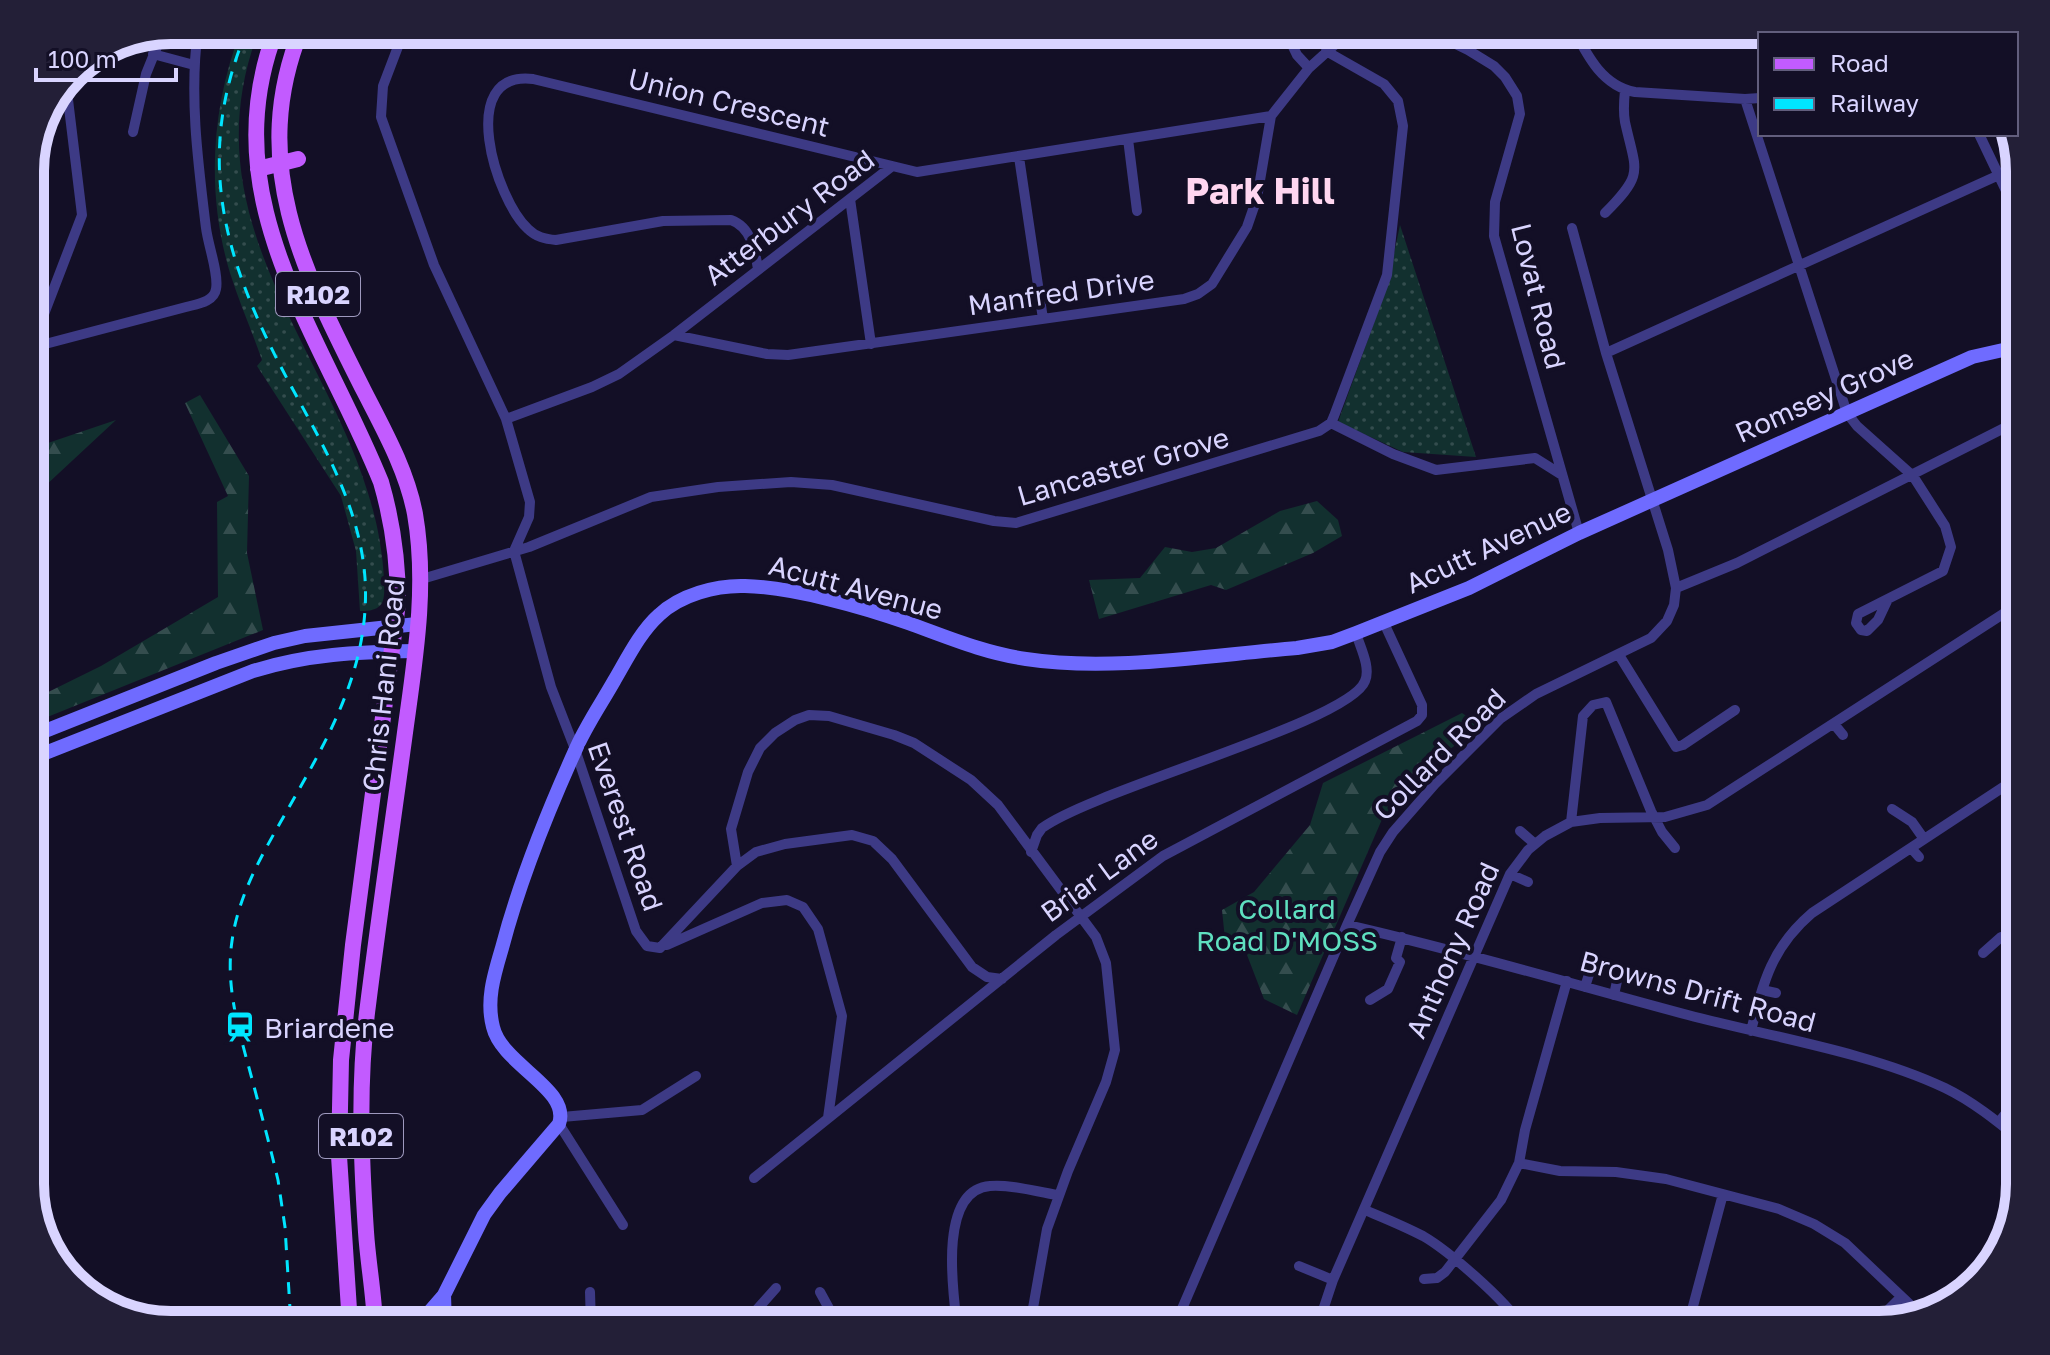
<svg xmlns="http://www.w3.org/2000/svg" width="2050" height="1355" font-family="'Golos Text',sans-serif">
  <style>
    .grass { fill: url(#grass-dots) }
    .forest { fill: url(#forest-firs) }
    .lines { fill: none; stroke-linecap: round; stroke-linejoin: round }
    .street { stroke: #3d3a85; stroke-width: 10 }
    .secondary { stroke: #6f6bff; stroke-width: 14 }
    .primary { stroke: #c25bff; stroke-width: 16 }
    .rail { stroke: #00e5ff; stroke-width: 3; stroke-dasharray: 12 10; stroke-linecap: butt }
    .labels { text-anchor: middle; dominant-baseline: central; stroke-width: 8; stroke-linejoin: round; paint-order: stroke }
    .shield { fill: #130f26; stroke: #9e99be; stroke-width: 2 }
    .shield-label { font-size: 26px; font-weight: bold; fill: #d9d4ff }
    .street-label { font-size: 28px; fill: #d9d4ff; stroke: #130f26 }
    .park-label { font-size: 28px; fill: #5fe0c0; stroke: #130f26 }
    .poi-label { font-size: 28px; fill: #d9d4ff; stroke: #130f26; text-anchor: start }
    .district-label { font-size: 36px; font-weight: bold; fill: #ffd6f0; stroke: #130f26 }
    .rim { fill: none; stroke: #d9d4ff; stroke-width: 10 }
  </style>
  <defs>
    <pattern id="grass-dots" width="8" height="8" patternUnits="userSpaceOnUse" patternTransform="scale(2)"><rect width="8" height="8" fill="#12302f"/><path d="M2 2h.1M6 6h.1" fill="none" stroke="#344d4e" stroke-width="1.8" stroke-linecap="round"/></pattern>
    <pattern id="forest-firs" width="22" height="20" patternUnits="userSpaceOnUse" patternTransform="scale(2)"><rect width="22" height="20" fill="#12302f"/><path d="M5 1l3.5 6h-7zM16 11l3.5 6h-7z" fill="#344d4e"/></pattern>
  </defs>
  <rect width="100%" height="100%" fill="#130f26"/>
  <path class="grass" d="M 241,30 L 259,30 C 176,246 375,383 384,580 C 385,602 384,611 360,611 L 356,551 L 341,496 L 257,366 L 262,360 C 252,331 239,302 230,273 C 206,193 211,108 241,30 Z
    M 1400,225 L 1476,457 L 1403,452 L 1338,422 L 1387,287 Z"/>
  <path class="forest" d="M 200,395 L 249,476 L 247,553 L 263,630 L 30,724 L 30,701 L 101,666 L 218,597 L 217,502 L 228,496 L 185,403 Z
    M 116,420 L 30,500 L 30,452 L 42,445 Z
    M 1317,501 L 1338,520 L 1342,536 L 1313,553 L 1226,590 L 1211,585 L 1099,619 L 1089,580 L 1140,578 L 1165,547 L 1192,552 L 1216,548 L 1280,511 Z
    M 1462,713 L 1481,726 L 1430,764 L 1383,817 L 1297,1015 L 1264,999 L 1242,942 L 1225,939 L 1222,910 L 1254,892 L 1310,825 L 1323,783 Z"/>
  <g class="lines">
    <path class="street" d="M 1285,30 L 1297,55 L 1309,68
      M 1574,30 C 1588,57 1603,86 1635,92 L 1745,99 L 1760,98
      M 399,44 L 383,86 L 381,117 L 434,265 L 506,419 L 530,502 L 529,517 L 514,551
      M 153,54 L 194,65
      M 1745,99 L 1847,413 L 1857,426 L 1913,476 L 1945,526 L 1951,547 L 1943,571 L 1858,614 L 1856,623 L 1861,630 L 1867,631 L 1878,620 L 1887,601
      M 133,132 L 146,74 L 163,32
      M 1979,134 L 2020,220
      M 1128,139 L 1137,211
      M 1019,157 L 1043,319
      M 850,199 L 871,344
      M 1605,213 C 1645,173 1636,172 1625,122 C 1623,112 1624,100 1625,90
      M 758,269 C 755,250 751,227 731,220 L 663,221 L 556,240 C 545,239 536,237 528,229 C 496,200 455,70 533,79 L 917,172 L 1271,116
      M 674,335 L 767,354 L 788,355 L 1184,299 L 1198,294 L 1212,284 L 1247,227 L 1257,198 L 1271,116 L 1309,68 L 1339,41 L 1393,32 L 1429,31 L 1468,50 L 1494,66 L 1505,77 L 1517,96 L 1520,114 L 1495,202 L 1494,236 L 1579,533
      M 30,348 L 186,307 C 197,304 214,302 216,289 C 219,274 208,245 206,228 C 198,163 189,95 198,30
      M 31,348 L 82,215 L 66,83
      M 1606,353 L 1999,175
      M 506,419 L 592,387 L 619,374 L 674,335 L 891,167
      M 1331,423 L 1393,454 L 1436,470 L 1535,458 L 1562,475
      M 514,551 L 551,687 L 575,749 L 636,931 L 647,946 L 660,948 L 737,866 L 756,852 L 785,844 L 852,835 L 873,841 L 892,859 L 972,967 L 987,977 L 1002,979
      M 422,579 L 529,547 L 651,497 L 718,487 L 791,482 L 832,485 L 994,521 L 1016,523 L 1319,431 L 1331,423 L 1334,416 L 1387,275 L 1403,126 L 1398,101 L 1384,84 L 1326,51
      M 1676,588 L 1737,563 L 2020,420
      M 1619,655 L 1676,747 L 1683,745 L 1735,710
      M 1834,724 L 1843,735
      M 1892,809 L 1912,822 L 1924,839
      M 1571,822 L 1583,716 L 1593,705 L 1606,702 L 1651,811 L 1662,832 L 1675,848
      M 1520,831 L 1535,844
      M 1911,848 L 1919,857
      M 1031,852 L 1037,835 L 1042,828 C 1095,789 1350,722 1365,681 C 1371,667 1360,647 1356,633
      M 737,866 L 731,829 L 748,772 L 760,748 L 775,733 L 795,720 L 809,715 L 829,716 L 894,735 L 914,743 L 971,780 L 998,805 L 1096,937 L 1106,963 L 1115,1050 L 1106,1082 L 1068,1171 L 1047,1229 L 1030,1325
      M 1510,874 L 1528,882
      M 1347,925 C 1462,951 1575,985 1688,1015 C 1771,1037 1869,1052 1945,1088 C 1972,1101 1997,1121 2020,1140
      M 667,945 L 762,903 L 787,900 L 803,907 L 818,929 L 842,1016 L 828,1118
      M 1983,953 L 2001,937 L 2020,932
      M 1585,987 L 1590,971
      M 1762,990 L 1776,993
      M 1614,995 L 1617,981
      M 1370,1000 L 1388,989 L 1400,962 L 1396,958 L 1402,937
      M 1751,1031 C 1763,982 1772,947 1812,913 L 2020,776
      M 562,1117 L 642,1110 L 696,1076
      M 1999,1122 L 2020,1096
      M 559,1124 L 623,1225
      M 1519,1163 L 1560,1171 L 1616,1172 L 1666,1179 L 1779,1209 L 1814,1224 L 1845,1243 L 1921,1315
      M 754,1178 L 1056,935 L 1163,856 L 1417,721 L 1422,715 L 1422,705 L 1384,623
      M 1365,1210 C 1384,1218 1404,1226 1423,1236 C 1449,1251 1505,1300 1521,1325
      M 1299,1266 L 1333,1280
      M 1424,1279 L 1437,1278 L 1445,1272 L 1501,1200 L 1519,1163 L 1525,1130 L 1567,981
      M 590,1292 L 591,1325
      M 820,1292 L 838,1325
      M 1017,1319 L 1030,1318
      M 1177,1321 L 1190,1324
      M 743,1325 L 776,1288
      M 957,1325 C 953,1292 938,1190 990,1186 C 1011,1184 1037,1192 1058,1195
      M 1175,1325 L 1347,925 L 1380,852 L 1393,832 L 1435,784 L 1500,719 L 1536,694 L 1651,638 L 1667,621 L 1674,605 L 1676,588 L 1668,550 L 1606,353 L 1572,228
      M 1318,1325 L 1333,1280 L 1510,874 L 1528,850 L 1545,836 L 1571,822 L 1600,818 L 1665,817 L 1707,805 L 2020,603
      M 1688,1325 L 1723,1194
      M 1873,1325 L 1901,1297"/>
    <path class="secondary" d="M 30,737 L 216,663 L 274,643 L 305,636 L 417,624
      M 30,759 L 253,671 C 308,654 357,652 414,651
      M 444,1295 L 445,1325
      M 418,1325 L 444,1295 L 484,1215 L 500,1193 L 559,1124 C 571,1089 502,1065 493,1027 C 486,1000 494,975 502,948 C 519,883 547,813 575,751 C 585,727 601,704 614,681 C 627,659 640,632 659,615 C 680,595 716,585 745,586 C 792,587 863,607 908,623 C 947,637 984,653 1026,659 C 1110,672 1211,655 1297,648 L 1332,642 L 1356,633 L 1469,588 L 1579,533 L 1972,357 L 2003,350 L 2020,350"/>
    <path class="primary" d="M 276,30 C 211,198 321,333 381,482 C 393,523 398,561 398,603 L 353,945 L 341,1060 L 339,1156 L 350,1325
      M 301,30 C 247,164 304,272 364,391 C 384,430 407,471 415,514 C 428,589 414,665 404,740 C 392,828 379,917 368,1005 C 358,1080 361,1156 366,1232 C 368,1263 374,1294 375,1325
      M 258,169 L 298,159"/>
    <path class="rail" d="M 247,30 C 189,167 230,275 297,397 C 328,454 360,511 365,578 C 371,671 324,745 280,823 C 259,860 238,898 232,941 C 225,988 240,1034 252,1079 C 261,1113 270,1146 278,1180 L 285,1227 L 291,1325"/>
  </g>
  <defs>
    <g id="station-bare" transform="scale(2.4)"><path d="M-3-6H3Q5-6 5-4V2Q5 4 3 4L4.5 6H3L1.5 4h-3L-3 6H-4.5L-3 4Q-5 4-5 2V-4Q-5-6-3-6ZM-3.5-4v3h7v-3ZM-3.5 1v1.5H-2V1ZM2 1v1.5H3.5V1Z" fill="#00e5ff" stroke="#130f26" stroke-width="2.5" paint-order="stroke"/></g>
  </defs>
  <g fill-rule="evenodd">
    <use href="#station-bare" x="240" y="1027"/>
  </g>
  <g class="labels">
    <g class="shield">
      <rect x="276" y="272" width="84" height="44" rx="6"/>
      <rect x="319" y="1114" width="84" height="44" rx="6"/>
    </g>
    <g class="shield-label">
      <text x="318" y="294">R102</text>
      <text x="361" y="1136">R102</text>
    </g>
    <g class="street-label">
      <text transform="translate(729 102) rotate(14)">Union Crescent</text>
      <text transform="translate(789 217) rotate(-37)">Atterbury Road</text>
      <text transform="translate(1061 292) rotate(-8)">Manfred Drive</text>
      <text transform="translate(1539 296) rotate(76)">Lovat Road</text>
      <text transform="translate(1824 395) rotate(-24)">Romsey Grove</text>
      <text transform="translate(1123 466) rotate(-16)">Lancaster Grove</text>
      <text transform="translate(1488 547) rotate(-25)">Acutt Avenue</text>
      <text transform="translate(856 587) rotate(15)">Acutt Avenue</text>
      <text transform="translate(383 685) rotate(-84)">Chris Hani Road</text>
      <text transform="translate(1439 754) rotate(-45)">Collard Road</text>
      <text transform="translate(626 826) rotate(71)">Everest Road</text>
      <text transform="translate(1099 875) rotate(-36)">Briar Lane</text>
      <text transform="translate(1452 950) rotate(-66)">Anthony Road</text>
      <text transform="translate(1698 991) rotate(15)">Browns Drift Road</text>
    </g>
    <g class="park-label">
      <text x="1287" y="908">Collard<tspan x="1287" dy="32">Road D'MOSS</tspan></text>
    </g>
    <g class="poi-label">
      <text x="264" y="1027">Briardene</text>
    </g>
    <g class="district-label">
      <text x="1260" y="190">Park Hill</text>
    </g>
  </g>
  <path d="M0 0H2050V1355H0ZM171 44H1879A127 127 0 0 1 2006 171V1184A127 127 0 0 1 1879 1311H171A127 127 0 0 1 44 1184V171A127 127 0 0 1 171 44Z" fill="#231f37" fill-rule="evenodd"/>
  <path class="rim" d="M171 44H1879A127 127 0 0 1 2006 171V1184A127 127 0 0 1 1879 1311H171A127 127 0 0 1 44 1184V171A127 127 0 0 1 171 44Z"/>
  <rect x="1758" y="32" width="260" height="104" fill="#130f26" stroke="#625e7d" stroke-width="2"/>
  <rect x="1774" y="58" width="40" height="12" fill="#c25bff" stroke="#625e7d" stroke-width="2"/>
  <text x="1830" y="72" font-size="24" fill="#d9d4ff">Road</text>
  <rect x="1774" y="98" width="40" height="12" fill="#00e5ff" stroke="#625e7d" stroke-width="2"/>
  <text x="1830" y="112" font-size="24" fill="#d9d4ff">Railway</text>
  <path d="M36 68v12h140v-12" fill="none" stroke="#d9d4ff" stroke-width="4"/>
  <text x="48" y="68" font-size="24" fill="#d9d4ff" stroke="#130f26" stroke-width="6" paint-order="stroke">100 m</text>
</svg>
